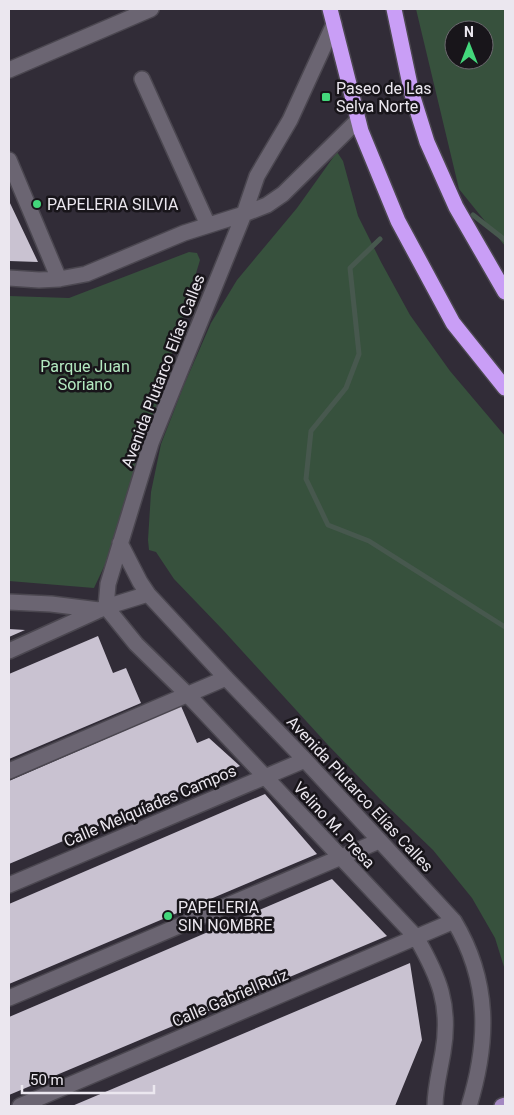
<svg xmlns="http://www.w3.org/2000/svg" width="514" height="1115" font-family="Roboto,sans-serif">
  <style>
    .green { fill: #37513d; fill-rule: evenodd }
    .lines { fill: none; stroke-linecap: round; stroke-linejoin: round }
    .stream { stroke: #47584e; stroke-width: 5 }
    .building { fill: #c9c2d1 }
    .minor-casing { stroke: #4b4750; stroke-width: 18 }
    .major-casing { stroke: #4b4750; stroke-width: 18 }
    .highway-casing { stroke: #4b4750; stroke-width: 18 }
    .minor { stroke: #6b6572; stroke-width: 15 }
    .major { stroke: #a387c1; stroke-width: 15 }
    .highway { stroke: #c99ef6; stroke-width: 15 }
    .poi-dot { fill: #43d77b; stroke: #18151a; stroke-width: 2 }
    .labels { text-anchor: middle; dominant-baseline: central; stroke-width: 5; stroke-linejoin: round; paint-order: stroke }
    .poi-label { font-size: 16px; fill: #ebe7ef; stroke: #18151a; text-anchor: start }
    .park-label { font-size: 16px; fill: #b4eac1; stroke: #18151a }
    .street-label { font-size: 16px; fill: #ebe7ef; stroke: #18151a }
  </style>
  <rect width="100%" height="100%" fill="#312c37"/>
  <path class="green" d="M 416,9 L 505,9 L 505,246 L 459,189 ZM 454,30 L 484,30 L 484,60 L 454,60 Z
    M 337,152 L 343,161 L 358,216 L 381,262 L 410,315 L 450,371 L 505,436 L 505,970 L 495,938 L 472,898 L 433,850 L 380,799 L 328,745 L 223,630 L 174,579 L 156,552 L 149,550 L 148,540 L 151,492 L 161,444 L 184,385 L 211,323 L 237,280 L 297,208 Z
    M 189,252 L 197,253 L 200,260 L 116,541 L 94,588 L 9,581 L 9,296 L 69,298 Z"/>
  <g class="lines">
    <path class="stream" d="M 473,215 L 505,240
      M 380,239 L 350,268 L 359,354 L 346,388 L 311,431 L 306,479 L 328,525 L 369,541 L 505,627"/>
  </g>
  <path class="building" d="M 9,201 L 38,262 L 9,261 Z
    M 9,629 L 25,630 L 9,637 Z
    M 98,636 L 113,673 L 126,668 L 141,703 L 9,759 L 9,674 Z
    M 181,706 L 197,743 L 209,738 L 240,766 L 9,864 L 9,781 Z
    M 265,794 L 317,854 L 9,984 L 9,904 Z
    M 332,879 L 387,936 L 9,1095 L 9,1017 Z
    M 410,963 L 422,1040 L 395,1106 L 72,1106 Z"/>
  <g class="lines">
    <g class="minor-casing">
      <path id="minor" d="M 9,70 L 151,9
        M 142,79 L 208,225
        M 9,160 L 59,279
        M 9,278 L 39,280 L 59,279 L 86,274 L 184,233 L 244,214 L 267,205 L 283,194 L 358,120
        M 120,543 L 140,582 L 148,594 L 226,678 L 305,760 L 454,921 C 490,981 489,1041 469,1106
        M 9,602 L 51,604 L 99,610
        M 106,607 L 136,644 L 188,695 L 416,937 C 439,977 451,1005 443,1052 C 440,1070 435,1088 435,1106
        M 106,607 L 108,584 L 151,443 L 244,214 L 257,176 L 290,120 L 334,24
        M 9,651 L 106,607 L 148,594
        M 9,771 L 226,678
        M 9,885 L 305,760
        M 9,998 L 379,841
        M 20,1106 L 454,921"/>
    </g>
    <g class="major-casing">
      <path id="major" d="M 502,1106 L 505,1105"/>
    </g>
    <g class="highway-casing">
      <path id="highway" d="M 330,9 L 361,131 L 398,221 L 453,323 L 505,388
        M 394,9 L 412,94 L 427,142 L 456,207 L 505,292"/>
    </g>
    <use href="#minor" class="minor"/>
    <use href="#major" class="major"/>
    <use href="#highway" class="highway"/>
  </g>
  <g class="poi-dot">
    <rect x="321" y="92" width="10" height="10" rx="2.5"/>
    <circle cx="37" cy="204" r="5"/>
    <circle cx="168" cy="916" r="5"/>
  </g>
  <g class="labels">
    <g class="poi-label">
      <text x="336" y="88">Paseo de Las<tspan x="336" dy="18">Selva Norte</tspan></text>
      <text x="47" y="204">PAPELERIA SILVIA</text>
      <text x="178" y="907">PAPELERIA<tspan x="178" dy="18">SIN NOMBRE</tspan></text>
    </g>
    <g class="park-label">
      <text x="85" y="366">Parque Juan<tspan x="85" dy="18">Soriano</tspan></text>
    </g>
    <g class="street-label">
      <text transform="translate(163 371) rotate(-69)">Avenida Plutarco Elías Calles</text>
      <text transform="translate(360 794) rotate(47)">Avenida Plutarco Elías Calles</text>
      <text transform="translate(150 806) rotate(-23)">Calle Melquíades Campos</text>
      <text transform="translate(334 825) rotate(47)">Velino M. Presa</text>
      <text transform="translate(230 998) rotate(-23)">Calle Gabriel Ruiz</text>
    </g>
  </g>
  <rect width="514" height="1115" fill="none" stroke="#ebe7ef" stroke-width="20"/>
  <g transform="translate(469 45)"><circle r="24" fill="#18151a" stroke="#6c696f"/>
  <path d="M0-4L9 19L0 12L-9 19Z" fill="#43d77b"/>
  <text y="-8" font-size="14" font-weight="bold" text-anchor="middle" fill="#ebe7ef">N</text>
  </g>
  <path d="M22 1085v8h132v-8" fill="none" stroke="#ebe7ef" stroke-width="2.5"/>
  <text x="30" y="1085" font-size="15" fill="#ebe7ef" stroke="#18151a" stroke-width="4" paint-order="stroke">50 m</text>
</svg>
